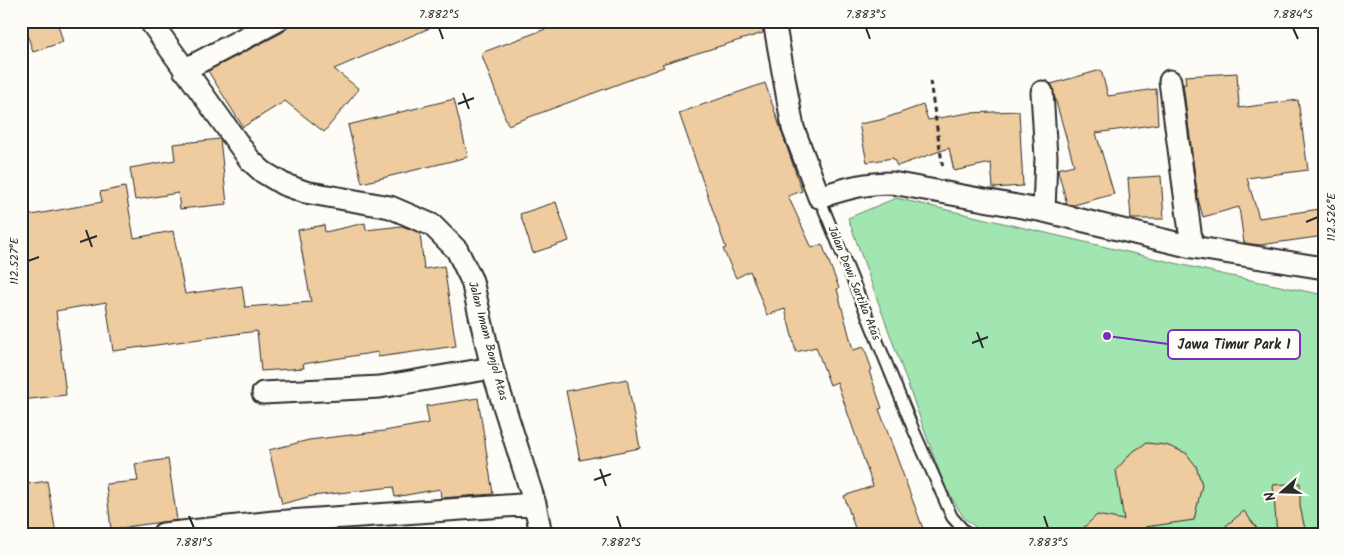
<svg xmlns="http://www.w3.org/2000/svg" width="1345" height="555" font-family="Kalam,sans-serif">
  <style>
    .green { fill: #a1e5b0; stroke: #66886e }
    .building { fill: #eecc9f; stroke: #2b2b2b }
    .lines { fill: none; stroke-linecap: round; stroke-linejoin: round }
    .lane-casing { stroke: #2b2b2b; stroke-width: 14 }
    .street-casing { stroke: #2b2b2b; stroke-width: 25 }
    .path { stroke: #2b2b2b; stroke-width: 3; stroke-dasharray: 5 4; stroke-linecap: butt }
    .lane { stroke: #fdfcf7; stroke-width: 10 }
    .street { stroke: #fdfcf7; stroke-width: 21 }
    .ticks { fill: none; stroke: #2b2b2b; stroke-width: 2 }
    .labels { text-anchor: middle; dominant-baseline: central; stroke-width: 5; stroke-linejoin: round; paint-order: stroke }
    .street-label { font-size: 12px; fill: #2b2b2b; stroke: #fdfcf7 }
    .leader { fill: none; stroke: #7b2cbf; stroke-width: 2 }
    .callout-dot { fill: #7b2cbf; stroke: #fdfcf7; stroke-width: 2 }
    .callout { fill: #fdfcf7; stroke: #7b2cbf; stroke-width: 2 }
    .callout-label { font-size: 14px; text-anchor: middle; font-weight: bold; fill: #2b2b2b }
    .neatline { fill: none; stroke: #2b2b2b; stroke-width: 2 }
    .ticks-label { font-size: 12px; text-anchor: middle; fill: #2b2b2b }
  </style>
  <rect width="100%" height="100%" fill="#fdfcf7"/>
  <filter id="ink" filterUnits="userSpaceOnUse"><feTurbulence type="fractalNoise" baseFrequency=".02" numOctaves="2"/><feDisplacementMap in="SourceGraphic" scale="10" xChannelSelector="R" yChannelSelector="G"/><feConvolveMatrix kernelMatrix="1 2 1 2 8 2 1 2 1" color-interpolation-filters="sRGB"/></filter>
  <g filter="url(#ink)">
    <path class="green" d="M 896,198 L 1226,275 L 1324,295 L 1324,534 L 984,534 L 964,518 L 944,485 L 848,218 Z"/>
    <path class="building" d="M 23,21 L 57,21 L 63,42 L 33,52 Z
      M 289,21 L 446,21 L 334,69 L 359,89 L 324,132 L 285,101 L 243,127 L 208,71 L 283,32 L 288,27 Z
      M 567,21 L 762,21 L 763,33 L 662,64 L 664,67 L 508,125 L 481,53 Z
      M 1101,70 L 1108,96 L 1156,89 L 1158,124 L 1096,133 L 1114,194 L 1074,205 L 1067,204 L 1058,171 L 1058,169 L 1074,165 L 1051,84 Z
      M 1237,73 L 1239,108 L 1298,100 L 1308,170 L 1247,178 L 1259,218 L 1320,209 L 1324,236 L 1260,245 L 1244,243 L 1239,207 L 1203,217 L 1198,199 L 1183,84 L 1186,84 L 1185,76 Z
      M 765,83 L 802,191 L 788,196 L 812,248 L 822,244 L 839,288 L 837,289 L 853,350 L 864,347 L 872,370 L 869,371 L 882,408 L 879,409 L 925,534 L 857,534 L 844,496 L 873,486 L 837,382 L 830,385 L 816,347 L 796,352 L 785,309 L 767,315 L 750,271 L 736,278 L 723,249 L 726,248 L 679,113 Z
      M 454,99 L 468,157 L 362,183 L 348,125 Z
      M 923,105 L 928,120 L 968,113 L 1019,111 L 1023,186 L 993,188 L 991,163 L 954,171 L 949,148 L 897,166 L 893,158 L 867,162 L 859,124 L 880,120 Z
      M 220,139 L 227,204 L 180,209 L 178,193 L 135,200 L 130,168 L 175,160 L 173,144 Z
      M 1161,176 L 1164,219 L 1131,219 L 1128,178 Z
      M 125,187 L 134,238 L 173,231 L 185,294 L 242,286 L 245,307 L 311,302 L 298,230 L 324,225 L 325,232 L 365,223 L 366,230 L 402,226 L 420,233 L 424,269 L 444,266 L 456,346 L 378,357 L 378,352 L 303,364 L 304,368 L 261,371 L 257,331 L 113,351 L 106,302 L 56,311 L 66,395 L 21,400 L 21,217 L 102,202 L 100,192 Z
      M 556,202 L 569,241 L 533,253 L 520,214 Z
      M 627,379 L 640,448 L 580,460 L 566,391 Z
      M 478,398 L 493,494 L 441,498 L 440,489 L 395,497 L 393,487 L 312,496 L 282,504 L 269,450 L 309,440 L 384,431 L 429,423 L 426,406 Z
      M 1146,443 L 1166,445 L 1186,453 L 1196,466 L 1202,485 L 1194,520 L 1145,527 L 1144,534 L 1077,534 L 1097,515 L 1124,520 L 1116,470 L 1131,453 Z
      M 168,459 L 177,520 L 111,529 L 106,484 L 138,481 L 135,464 Z
      M 47,481 L 56,534 L 21,534 L 21,485 Z
      M 1300,483 L 1300,506 L 1306,534 L 1277,534 L 1273,485 Z
      M 1244,511 L 1261,534 L 1216,534 Z"/>
    <g class="lines">
      <g class="lane-casing">
        <path id="lane" d="M 819,197 L 914,431 L 952,517 L 967,534"/>
      </g>
      <g class="street-casing">
        <path id="street" d="M 150,21 L 250,160 L 263,172 L 283,184 L 305,192 L 390,207 L 432,225 L 457,250 L 472,281 L 492,368 L 535,504 L 541,534
          M 774,21 L 793,128 L 819,197 C 846,189 863,183 892,183 L 1044,211 L 1192,247 L 1324,268
          M 184,70 L 277,21
          M 1170,81 L 1192,247
          M 1042,92 L 1046,157 L 1044,211
          M 263,393 L 380,387 L 492,368
          M 163,534 L 274,522 L 535,504"/>
      </g>
      <path class="path" d="M 930,81 L 943,169"/>
      <use href="#lane" class="lane"/>
      <use href="#street" class="street"/>
    </g>
  </g>
  <path class="ticks" d="M 439,28 L 443,39M 866,28 L 870,39M 1293,28 L 1298,39M 463,93 L 469,109M 458,104 L 474,98M 1306,222 L 1318,217M 86,230 L 92,247M 80,242 L 97,236M 28,261 L 39,257M 977,332 L 983,348M 972,343 L 988,337M 600,469 L 606,486M 594,480 L 611,474M 189,516 L 194,528M 617,516 L 621,528M 1044,516 L 1048,528"/>
  <g class="labels">
    <g class="street-label">
      <text transform="translate(854 283) rotate(68)">Jalan Dewi Sartika Atas</text>
      <text transform="translate(488 341) rotate(75)">Jalan Imam Bonjol Atas</text>
    </g>
  </g>
  <path class="leader" d="M1107 336L1168 344"/>
  <circle class="callout-dot" cx="1107" cy="336" r="5"/>
  <rect class="callout" x="1168" y="330" width="132" height="29" rx="5"/>
  <g class="callout-label">
    <text x="1234" y="349">Jawa Timur Park 1</text>
  </g>
  <rect width="1345" height="555" fill="none" stroke="#fdfcf7" stroke-width="55"/>
  <g transform="translate(1282 492) rotate(250)" stroke="#fdfcf7" stroke-width="4" paint-order="stroke">
  <path d="M0-4L9 19L0 12L-9 19Z" fill="#2b2b2b"/>
  <text y="-8" font-size="14" font-weight="bold" text-anchor="middle" fill="#2b2b2b">N</text>
  </g>
  <rect x="28" y="28" width="1290" height="500" class="neatline"/>
  <g class="ticks-label">
    <text x="439" y="18">7.882°S</text>
    <text x="866" y="18">7.883°S</text>
    <text x="1293" y="18">7.884°S</text>
    <text transform="translate(1331 217) rotate(-90)" y="4">112.526°E</text>
    <text transform="translate(14 261) rotate(-90)" y="4">112.527°E</text>
    <text x="194" y="546">7.881°S</text>
    <text x="621" y="546">7.882°S</text>
    <text x="1048" y="546">7.883°S</text>
  </g>
</svg>
